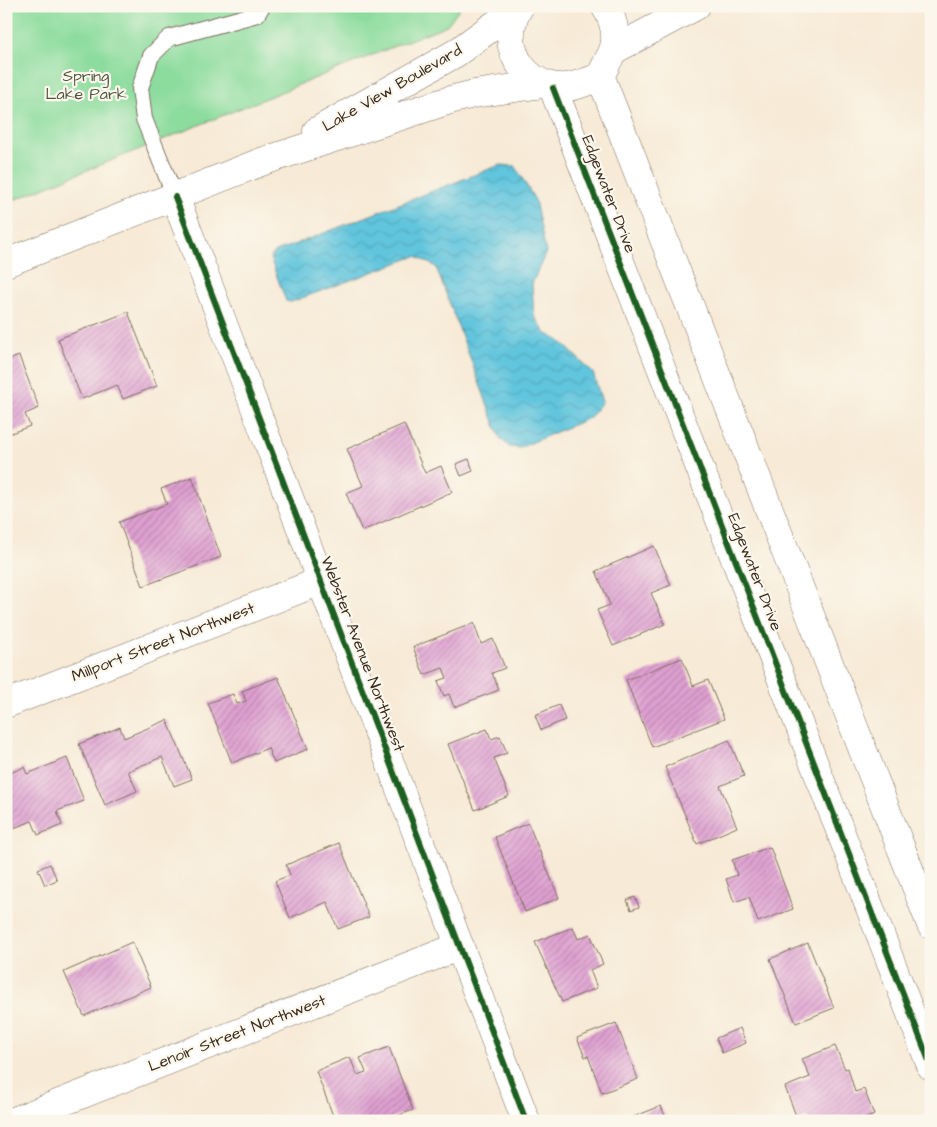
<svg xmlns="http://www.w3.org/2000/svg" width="937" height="1127" font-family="'Architects Daughter',sans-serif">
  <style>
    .green { fill: #8bdc9d; stroke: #63835e }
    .water { fill: url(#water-waves); stroke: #4e787e }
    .building { fill: url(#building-hatch) }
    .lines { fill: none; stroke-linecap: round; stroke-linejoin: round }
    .service-casing { stroke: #7d6d5e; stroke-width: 18 }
    .minor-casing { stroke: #7d6d5e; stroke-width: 29 }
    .tertiary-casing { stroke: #7d6d5e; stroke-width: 29 }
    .service { stroke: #fff; stroke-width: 16 }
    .minor { stroke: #fff; stroke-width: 28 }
    .tertiary { stroke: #fff; stroke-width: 28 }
    .cycleway-casing { stroke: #fbf7ec; stroke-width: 9 }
    .cycleway { stroke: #1b5e20; stroke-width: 6 }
    .labels { text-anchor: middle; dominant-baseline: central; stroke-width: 4.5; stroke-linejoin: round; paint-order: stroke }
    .park-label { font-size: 16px; fill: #4f563e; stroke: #fbf7ec }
    .street-label { font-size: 16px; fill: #3b2a1e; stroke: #fbf7ec }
  </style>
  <defs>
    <pattern id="water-waves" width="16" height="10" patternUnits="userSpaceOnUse" patternTransform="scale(1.25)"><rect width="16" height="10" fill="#60c5dd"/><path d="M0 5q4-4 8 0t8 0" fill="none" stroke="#54a9bd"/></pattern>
    <pattern id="building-hatch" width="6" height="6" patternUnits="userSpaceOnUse" patternTransform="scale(1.25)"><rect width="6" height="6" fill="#dfa0d2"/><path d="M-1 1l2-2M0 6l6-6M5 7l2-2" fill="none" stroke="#b683aa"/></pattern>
  </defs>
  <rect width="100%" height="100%" fill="#fbf7ec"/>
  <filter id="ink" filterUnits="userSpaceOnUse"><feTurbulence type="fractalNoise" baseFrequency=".02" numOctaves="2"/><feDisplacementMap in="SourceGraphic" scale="10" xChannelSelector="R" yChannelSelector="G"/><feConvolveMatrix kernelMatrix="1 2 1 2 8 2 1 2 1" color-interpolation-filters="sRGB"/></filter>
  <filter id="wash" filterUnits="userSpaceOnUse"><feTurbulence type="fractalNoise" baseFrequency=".0096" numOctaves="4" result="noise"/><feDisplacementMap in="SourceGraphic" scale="20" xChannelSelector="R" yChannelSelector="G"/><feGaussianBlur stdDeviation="1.12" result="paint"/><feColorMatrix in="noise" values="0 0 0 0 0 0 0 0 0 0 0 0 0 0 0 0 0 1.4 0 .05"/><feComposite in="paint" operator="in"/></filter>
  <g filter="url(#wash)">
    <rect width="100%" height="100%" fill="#f7ead6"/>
    <path class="green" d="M 6,6 L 461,6 L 447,25 L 6,203 Z"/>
    <path class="water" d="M 500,165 L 515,166 L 535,200 L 546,252 L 532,284 L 534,315 L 545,333 L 560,341 L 593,373 L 602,402 L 589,418 L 519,448 L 509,447 L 500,438 L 436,267 L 416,256 L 291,302 L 286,301 L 270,258 L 275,252 Z"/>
    <g id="blocks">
      <path class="building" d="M 128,312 L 157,386 L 123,399 L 117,385 L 82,399 L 58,339 Z
        M 19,356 L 39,408 L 25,414 L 30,426 L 6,435 L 6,361 Z
        M 404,424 L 425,473 L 441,466 L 452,492 L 362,531 L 346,493 L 363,486 L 347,449 Z
        M 469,459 L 473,471 L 461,476 L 456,464 Z
        M 192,477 L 221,557 L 143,586 L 119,522 L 167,504 L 161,489 Z
        M 654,546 L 671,585 L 651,593 L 665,624 L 613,646 L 597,610 L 610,605 L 596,571 Z
        M 474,623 L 481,644 L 493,639 L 505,668 L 492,673 L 499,690 L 454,707 L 449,694 L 444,696 L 438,681 L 447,678 L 443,668 L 424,675 L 413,647 Z
        M 682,658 L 693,686 L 708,680 L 724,719 L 652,747 L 626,680 Z
        M 278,677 L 308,749 L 274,763 L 268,748 L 232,763 L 208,703 L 233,694 L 237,704 L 246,701 L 242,691 Z
        M 559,705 L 565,720 L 541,730 L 535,715 Z
        M 167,720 L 192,779 L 174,786 L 162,757 L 128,771 L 137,791 L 105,805 L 79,744 L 120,727 L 124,738 Z
        M 487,729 L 491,739 L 500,736 L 507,753 L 494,758 L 509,796 L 475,810 L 448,744 Z
        M 729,740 L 744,776 L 720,786 L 737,827 L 697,844 L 665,767 Z
        M 67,758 L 84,801 L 57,811 L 62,825 L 38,835 L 32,821 L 6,831 L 6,775 L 24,767 L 27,774 Z
        M 528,823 L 559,898 L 525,912 L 495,837 Z
        M 339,843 L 369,917 L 338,929 L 327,902 L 290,918 L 275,881 L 290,875 L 286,865 Z
        M 770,847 L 793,909 L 758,922 L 749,897 L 734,902 L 726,879 L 737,875 L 732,860 Z
        M 50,864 L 57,880 L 45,885 L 38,869 Z
        M 635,897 L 639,907 L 631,910 L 627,900 Z
        M 573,927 L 578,939 L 590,934 L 603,964 L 590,970 L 597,988 L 562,1002 L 535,942 Z
        M 132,942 L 151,987 L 84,1016 L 64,972 Z
        M 808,943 L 834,1008 L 796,1023 L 770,959 Z
        M 616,1023 L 638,1079 L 602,1093 L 588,1056 L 585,1057 L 577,1038 Z
        M 740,1028 L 746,1043 L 722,1053 L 716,1038 Z
        M 835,1046 L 845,1069 L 848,1068 L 855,1092 L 864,1089 L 874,1115 L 860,1121 L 809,1121 L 808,1117 L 798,1121 L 785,1087 L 810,1077 L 802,1059 Z
        M 389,1047 L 413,1110 L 384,1121 L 335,1121 L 316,1071 L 350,1057 L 357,1075 L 366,1072 L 360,1058 Z
        M 661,1106 L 667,1121 L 623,1121 Z"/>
    </g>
  </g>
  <g filter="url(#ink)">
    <use href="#blocks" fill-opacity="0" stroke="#7d6d5e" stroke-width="1"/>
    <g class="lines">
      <g class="service-casing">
        <path id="service" d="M 175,197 L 144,119 L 140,88 L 151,56 L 169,38 L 257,14 L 262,6"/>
      </g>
      <g class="minor-casing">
        <path id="minor" d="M 614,50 L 696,6
          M 175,197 L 526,1121
          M 6,704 L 321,581
          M 14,1121 L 460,946"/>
      </g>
      <g class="tertiary-casing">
        <path id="tertiary" d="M 520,6 C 492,48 533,101 580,84 C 586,82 597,79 601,74 C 604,70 607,62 610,57 C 619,41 615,22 605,6
          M 600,75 L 931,925
          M 553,88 L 931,1066
          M 317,131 L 456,53 L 519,7
          M 6,263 L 261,162 L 450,100 L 474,94 L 543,84"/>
      </g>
      <use href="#service" class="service"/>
      <use href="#minor" class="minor"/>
      <use href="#tertiary" class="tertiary"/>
      <g class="cycleway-casing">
        <path id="cycleway" d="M 553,88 L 931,1066
          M 175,197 L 526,1121"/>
      </g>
      <use href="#cycleway" class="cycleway"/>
    </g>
  </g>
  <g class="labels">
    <g class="park-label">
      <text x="86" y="76">Spring<tspan x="86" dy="18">Lake Park</tspan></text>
    </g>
    <g class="street-label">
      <text transform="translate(392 88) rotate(-30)">Lake View Boulevard</text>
      <text transform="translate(609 194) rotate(69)">Edgewater Drive</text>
      <text transform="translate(755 572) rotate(69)">Edgewater Drive</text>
      <text transform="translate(163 642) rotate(-21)">Millport Street Northwest</text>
      <text transform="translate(363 654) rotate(69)">Webster Avenue Northwest</text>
      <text transform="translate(237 1033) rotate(-21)">Lenoir Street Northwest</text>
    </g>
  </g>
  <rect width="937" height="1127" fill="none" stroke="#fbf7ec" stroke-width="25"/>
</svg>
